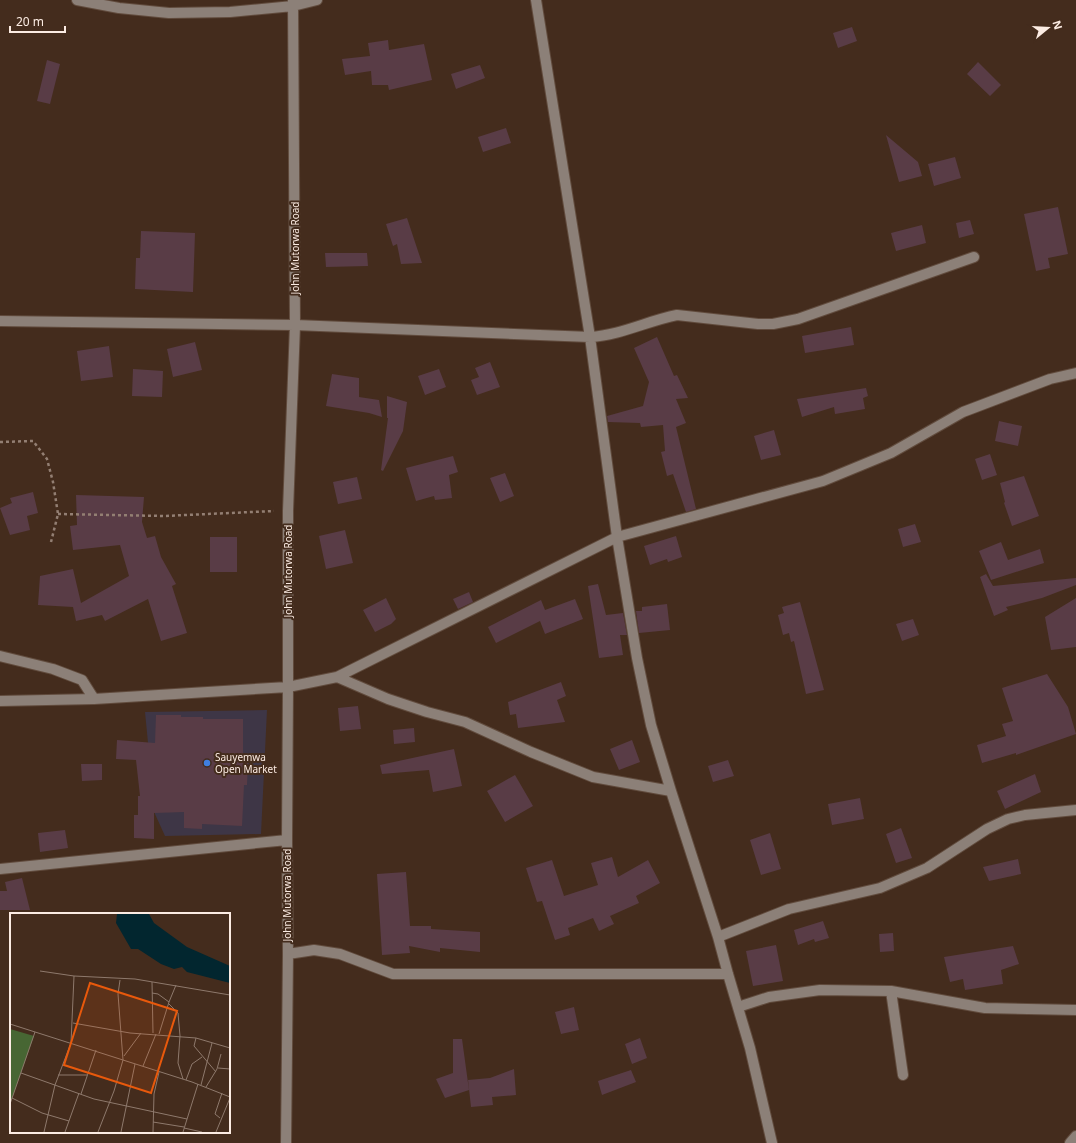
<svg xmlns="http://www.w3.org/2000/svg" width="1076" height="1143" font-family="'Noto Sans',sans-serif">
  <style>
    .commercial { fill: #3e3646 }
    .building { fill: #593c46 }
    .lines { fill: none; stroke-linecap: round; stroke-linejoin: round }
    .minor-casing { stroke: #614b3d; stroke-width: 12 }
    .path { stroke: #937f73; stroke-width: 2.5; stroke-dasharray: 3 3; stroke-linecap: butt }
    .minor { stroke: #8c8078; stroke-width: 10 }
    .shop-dot { fill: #3f7fe0; stroke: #442c1d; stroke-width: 1.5 }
    .labels { text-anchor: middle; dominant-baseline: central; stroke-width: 4; stroke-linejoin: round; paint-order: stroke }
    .street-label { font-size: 10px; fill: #fcece3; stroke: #442c1d }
    .poi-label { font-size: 10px; fill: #fcece3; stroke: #442c1d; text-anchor: start }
    .inset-road { fill: none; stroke: #8e796c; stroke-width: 1 }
    .view { fill: #e8590c; fill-opacity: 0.15; stroke: #e8590c; stroke-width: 2 }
    .inset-edge { fill: none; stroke: #fcece3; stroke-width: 2 }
  </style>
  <rect width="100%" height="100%" fill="#442c1d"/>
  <path class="commercial" d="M 267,710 L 261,834 L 165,836 L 155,814 L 145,712 Z"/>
  <path class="building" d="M 852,27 L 857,41 L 838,48 L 833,33 Z
    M 388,40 L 389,50 L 424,44 L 432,80 L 389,90 L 388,85 L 372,85 L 371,71 L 345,75 L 342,59 L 370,56 L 368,43 Z
    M 47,60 L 60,64 L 50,104 L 37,101 Z
    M 978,62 L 1001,85 L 990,96 L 967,74 Z
    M 480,65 L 485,78 L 456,89 L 451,74 Z
    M 506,128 L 511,143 L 483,152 L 478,137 Z
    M 886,135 L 918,162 L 922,176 L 899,182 Z
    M 955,157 L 961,178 L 934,186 L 928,164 Z
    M 1058,207 L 1068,254 L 1048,258 L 1050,268 L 1036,271 L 1024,214 Z
    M 407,218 L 422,263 L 401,264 L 397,244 L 393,246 L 386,224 Z
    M 970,220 L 974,234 L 959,238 L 956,223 Z
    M 922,225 L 926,243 L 896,251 L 891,233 Z
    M 141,231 L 195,233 L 193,292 L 135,289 L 136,258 L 140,258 Z
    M 325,253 L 367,253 L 368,266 L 326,267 Z
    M 851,327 L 854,345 L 805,353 L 802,336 Z
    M 657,337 L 674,376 L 677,375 L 688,398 L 676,399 L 686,423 L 676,427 L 696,509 L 686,512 L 673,474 L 667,476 L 661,452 L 665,451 L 663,425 L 641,427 L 640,423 L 608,422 L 607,416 L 643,406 L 649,382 L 634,348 Z
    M 195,342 L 202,370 L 173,377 L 167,349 Z
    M 109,346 L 113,377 L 81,381 L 77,351 Z
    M 490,362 L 500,387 L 477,395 L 471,380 L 479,377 L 475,368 Z
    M 133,369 L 163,371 L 162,397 L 132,396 Z
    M 439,369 L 446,387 L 425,395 L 418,376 Z
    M 332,374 L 359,378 L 359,397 L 379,400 L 382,417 L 369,413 L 326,406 Z
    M 866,388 L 868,396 L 863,398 L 865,409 L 835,414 L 834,407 L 802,417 L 797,399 Z
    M 387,396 L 407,402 L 403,431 L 383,471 L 381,470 L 388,418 L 387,418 Z
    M 999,421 L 1022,426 L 1018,446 L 995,441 Z
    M 774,430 L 781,455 L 761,460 L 754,436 Z
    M 990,454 L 997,475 L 982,480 L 975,459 Z
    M 453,456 L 458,472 L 449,475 L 452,498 L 435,500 L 434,496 L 416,501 L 406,468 Z
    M 505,473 L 514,496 L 500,502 L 490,478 Z
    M 1024,476 L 1039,516 L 1012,526 L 1004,503 L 1005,502 L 1000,483 Z
    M 357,477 L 362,499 L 338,504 L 333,482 Z
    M 33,492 L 38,513 L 27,516 L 30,530 L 10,535 L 0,508 L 12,503 L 10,498 Z
    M 76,495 L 144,497 L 142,522 L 147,538 L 155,536 L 161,557 L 176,584 L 172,586 L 187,633 L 161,641 L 148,599 L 105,621 L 102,615 L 76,621 L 73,607 L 38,605 L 40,576 L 73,569 L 81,603 L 129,576 L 120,545 L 73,550 L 70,526 L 77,525 Z
    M 915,524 L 921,542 L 903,547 L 898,529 Z
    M 345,530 L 353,563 L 326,569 L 319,536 Z
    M 676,536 L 682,557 L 668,562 L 667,559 L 650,565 L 644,546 Z
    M 210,537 L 237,537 L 237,572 L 210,572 Z
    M 1001,542 L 1008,560 L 1040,549 L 1044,563 L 991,580 L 979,551 Z
    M 986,574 L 993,586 L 1076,578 L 1076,585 L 1042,598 L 1006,607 L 1008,610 L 994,616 L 980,577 Z
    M 598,584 L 606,615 L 623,613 L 627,635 L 620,635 L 623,655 L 599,658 L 588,586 Z
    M 469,592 L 473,602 L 458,609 L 453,599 Z
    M 386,598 L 396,619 L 391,624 L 375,632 L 363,610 Z
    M 1076,598 L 1076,647 L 1051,650 L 1045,617 Z
    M 575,599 L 583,619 L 545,634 L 540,621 L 496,643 L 488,627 L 541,600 L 545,610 Z
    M 800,602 L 824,690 L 806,694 L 794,641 L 791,642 L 789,633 L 783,635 L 778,615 L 784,613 L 782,607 Z
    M 667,604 L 670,630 L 639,633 L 636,611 L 642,611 L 642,607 Z
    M 913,619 L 919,635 L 902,641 L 896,624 Z
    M 1047,674 L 1068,707 L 1076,734 L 1016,755 L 1016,753 L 982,763 L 977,745 L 1006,736 L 1002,724 L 1013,721 L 1002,688 Z
    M 561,682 L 566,696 L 557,700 L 565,722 L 518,728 L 516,714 L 510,715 L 508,702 Z
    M 358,706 L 361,729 L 340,731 L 338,708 Z
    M 156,715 L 181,715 L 181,717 L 203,717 L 203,719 L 243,719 L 243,762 L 248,762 L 247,785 L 244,785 L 242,826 L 202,824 L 202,829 L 184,828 L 184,812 L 154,813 L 154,839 L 134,838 L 134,815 L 138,815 L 138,796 L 140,796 L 136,760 L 116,759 L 117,740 L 155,743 Z
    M 414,728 L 415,742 L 394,744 L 393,730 Z
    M 632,740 L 640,762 L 619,770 L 610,749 Z
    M 454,749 L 462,786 L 433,792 L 429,770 L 382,774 L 380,765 Z
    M 728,760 L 734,776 L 713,782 L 708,766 Z
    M 81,764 L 102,764 L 102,780 L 82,781 Z
    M 1035,774 L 1041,792 L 1005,809 L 997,791 Z
    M 515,775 L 533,806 L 505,822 L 487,791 Z
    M 860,798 L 864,819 L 832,825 L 828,804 Z
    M 901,828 L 912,858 L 896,863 L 886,834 Z
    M 65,830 L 68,848 L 40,852 L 38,833 Z
    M 770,833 L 781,869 L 761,875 L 750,840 Z
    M 612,857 L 618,877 L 648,860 L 660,883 L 636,896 L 639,903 L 610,916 L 614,924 L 599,931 L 593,918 L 568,928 L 570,935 L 555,940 L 542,901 L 537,902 L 526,868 L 552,860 L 564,896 L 598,885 L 591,863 Z
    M 1018,859 L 1021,874 L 989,881 L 983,867 Z
    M 406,872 L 410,926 L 431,926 L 431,929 L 480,932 L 480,952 L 440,948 L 440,952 L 409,946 L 410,953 L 382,955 L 377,874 Z
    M 22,878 L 30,910 L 0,910 L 0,891 L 7,891 L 5,882 Z
    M 823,921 L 829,938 L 815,942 L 814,939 L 798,945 L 794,930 Z
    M 893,933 L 894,951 L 880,952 L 879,934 Z
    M 776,945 L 783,981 L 753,986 L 746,951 Z
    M 1013,946 L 1019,964 L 1001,970 L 1003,984 L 965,990 L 963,979 L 950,982 L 944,957 Z
    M 574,1007 L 579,1030 L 561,1034 L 555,1012 Z
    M 640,1038 L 647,1058 L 632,1064 L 625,1044 Z
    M 453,1039 L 462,1039 L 469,1090 L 445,1098 L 436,1079 L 453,1073 Z
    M 514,1069 L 516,1095 L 492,1097 L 493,1105 L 471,1107 L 468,1080 L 490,1078 Z
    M 631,1070 L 636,1082 L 602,1095 L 598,1081 Z"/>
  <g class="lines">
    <g class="minor-casing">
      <path id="minor" d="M 77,0 L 119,8 L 169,13 L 230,12 L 293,6 L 317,0
        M 536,0 L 590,337 L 617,537 L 637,658 L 651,725 L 671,791 L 718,937 L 728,974 L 750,1048 L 772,1143
        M 0,321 L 295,325 L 590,337 C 621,335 647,321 677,315 L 758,324 L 773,324 L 798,319 L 974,257
        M 0,656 L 53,669 L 82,680 L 94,699
        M 337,677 L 388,699 L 427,712 L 465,722 L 531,752 L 593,777 L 671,791
        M 0,701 L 94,699 L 288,687 L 337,677 L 617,537 L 823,481 L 891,453 L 963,412 L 1050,379 L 1076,373
        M 0,869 L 287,840
        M 718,937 L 789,909 L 880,888 L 927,868 L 987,829 L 1008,819 L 1025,815 L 1076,810
        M 288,954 L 314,950 L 340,954 L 393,974 L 728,974
        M 891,991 L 903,1075
        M 738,1007 L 769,997 L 820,990 L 891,991 L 985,1008 L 1076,1010
        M 286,1143 L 288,954 L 287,840 L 288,687 L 288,511 L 295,325 L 293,0
        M 1070,1143 L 1076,1136"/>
    </g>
    <path class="path" d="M 0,442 L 33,441 L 47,459 L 53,482 L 58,514 L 51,542
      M 58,514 L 164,516 L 274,511"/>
    <use href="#minor" class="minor"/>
  </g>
  <circle class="shop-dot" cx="207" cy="763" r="4"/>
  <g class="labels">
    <g class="street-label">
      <text transform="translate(295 248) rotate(-90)">John Mutorwa Road</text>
      <text transform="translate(288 571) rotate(-90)">John Mutorwa Road</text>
      <text transform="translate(287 895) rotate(-90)">John Mutorwa Road</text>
    </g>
    <g class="poi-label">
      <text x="215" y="757">Sauyemwa<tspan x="215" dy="12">Open Market</tspan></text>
    </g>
  </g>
  <g transform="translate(10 913)">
    <rect width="220" height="220" fill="#442c1d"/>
    <path d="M 0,116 L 24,123 L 0,191 Z" fill="#476633"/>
    <path d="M 107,1 L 139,1 L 144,10 L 177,34 L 220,53 L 220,70 L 177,59 L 172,54 L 164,56 L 151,51 L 128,36 L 121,36 L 106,10 Z" fill="#02262f"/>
    <path class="inset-road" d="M 30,58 L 64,63 L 125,66 L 220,82M 142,69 L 143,120M 142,80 L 148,81 L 159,89 L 149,121M 159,89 L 166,72M 159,91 L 168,100 L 170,123 L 168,150 L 173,166M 63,110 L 120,120 L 186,125 L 220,135M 0,111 L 182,169 L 220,184M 186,125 L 184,133 L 206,159M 114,143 L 131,120M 133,153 L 146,121M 208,155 L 220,156M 11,160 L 84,186 L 177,206M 48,162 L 77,162M 176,167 L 182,151 L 192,144M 191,172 L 202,130M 196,174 L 207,156 L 211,141M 71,181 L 86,137M 2,185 L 32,200 L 59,208M 0,191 L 25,119M 210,205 L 205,201 L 212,180M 143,209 L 174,214M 174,215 L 192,219M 34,219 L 45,172 L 61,130 L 64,63M 55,219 L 69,180M 88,219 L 104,178 L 113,147 L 108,81 L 110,67M 111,219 L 125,151M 143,219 L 144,181 L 149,159M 173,219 L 188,171M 206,219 L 220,185"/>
    <path class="view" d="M 80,70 L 167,98 L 141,180 L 54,152 Z"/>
    <rect width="220" height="220" class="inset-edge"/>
  </g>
  <g transform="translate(1048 28) rotate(72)" stroke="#442c1d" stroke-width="3" paint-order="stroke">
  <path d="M0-3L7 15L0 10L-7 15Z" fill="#fcece3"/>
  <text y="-6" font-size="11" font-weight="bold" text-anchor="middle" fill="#fcece3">N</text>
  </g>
  <path d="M10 26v6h55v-6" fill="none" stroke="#fcece3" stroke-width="2"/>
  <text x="16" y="26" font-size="12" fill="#fcece3" stroke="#442c1d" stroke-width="3" paint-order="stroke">20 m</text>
</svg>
